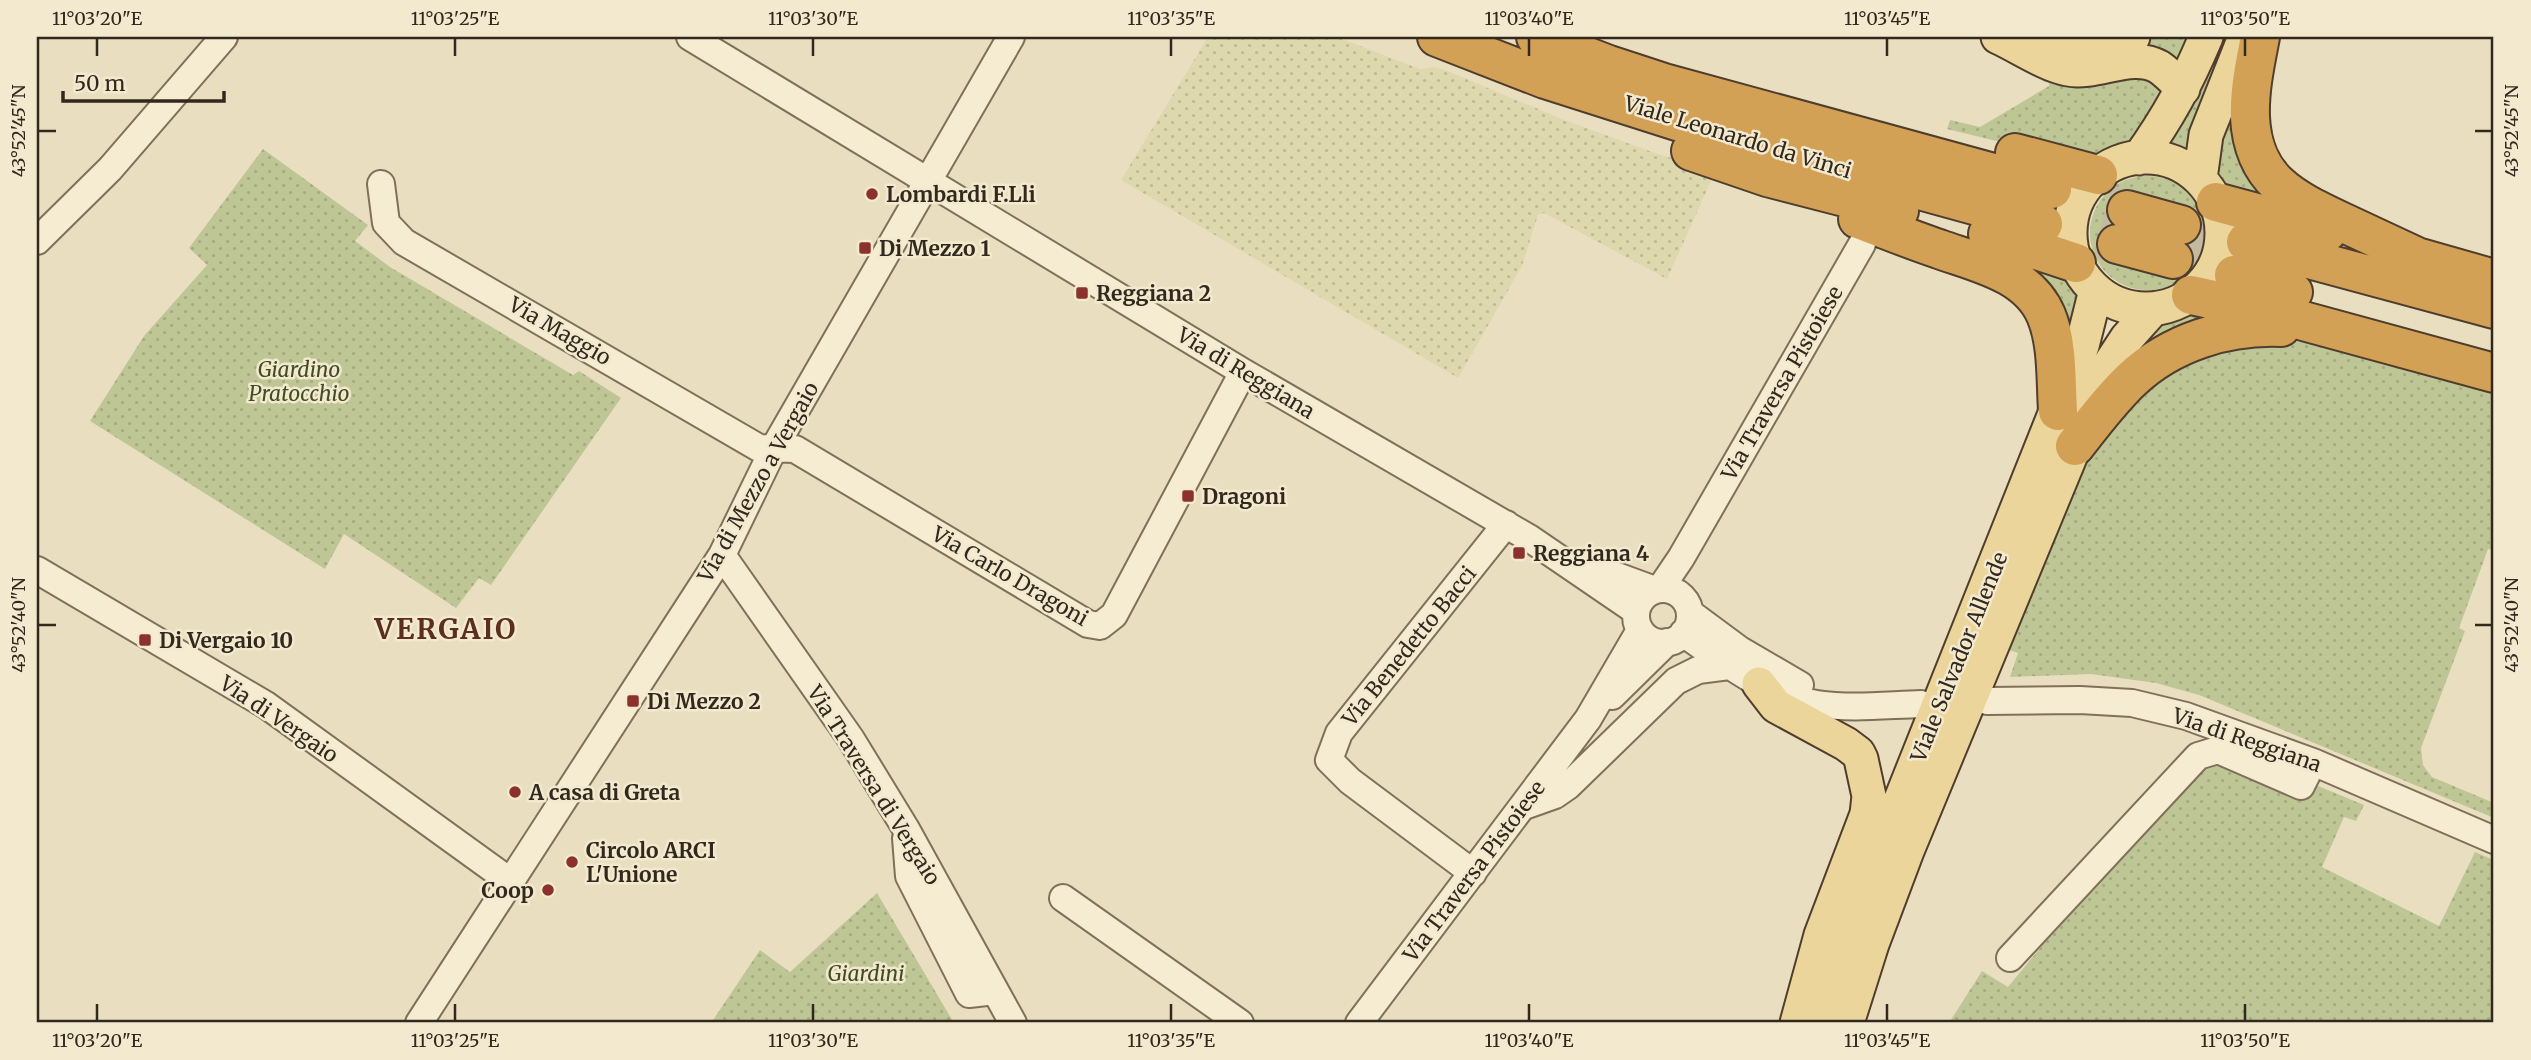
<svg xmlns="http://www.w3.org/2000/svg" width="2531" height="1060" font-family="Merriweather,serif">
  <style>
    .farmland { fill: url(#farmland-dots) }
    .green { fill: url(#green-dots) }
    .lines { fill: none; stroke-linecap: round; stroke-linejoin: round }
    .highway-tunnel { stroke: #c4ba9f; stroke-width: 38; stroke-dasharray: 38 19; stroke-linecap: butt }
    .minor-casing { stroke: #817059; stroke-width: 30 }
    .major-casing { stroke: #4f3e2e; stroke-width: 37 }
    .highway-casing { stroke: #4f3e2e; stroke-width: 42 }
    .minor { stroke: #f5ecd2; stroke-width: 26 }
    .major { stroke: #ebd59a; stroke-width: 33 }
    .highway { stroke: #d3a156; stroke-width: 38 }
    .ticks { fill: none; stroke: #32281d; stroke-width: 2.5 }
    .poi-dot { fill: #8b312e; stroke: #f2e9cf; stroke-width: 2.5 }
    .labels { text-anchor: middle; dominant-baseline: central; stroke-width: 5; stroke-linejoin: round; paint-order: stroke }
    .street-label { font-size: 21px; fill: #32281d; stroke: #f2e9cf }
    .poi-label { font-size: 21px; font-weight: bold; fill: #32281d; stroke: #f2e9cf; text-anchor: start }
    .park-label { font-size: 21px; font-style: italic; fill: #414d25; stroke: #f2e9cf }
    .district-label { font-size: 28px; font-weight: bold; letter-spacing: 2px; fill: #5b2e20; stroke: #f2e9cf }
    .neatline { fill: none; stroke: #32281d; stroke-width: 2.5 }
    .ticks-label { font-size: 18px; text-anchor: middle; fill: #32281d }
  </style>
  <defs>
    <pattern id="farmland-dots" width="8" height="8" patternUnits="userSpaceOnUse" patternTransform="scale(1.75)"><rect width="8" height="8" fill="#ded8ae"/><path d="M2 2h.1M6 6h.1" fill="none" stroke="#bfb995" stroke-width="1.8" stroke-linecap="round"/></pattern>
    <pattern id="green-dots" width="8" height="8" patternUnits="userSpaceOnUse" patternTransform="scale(1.75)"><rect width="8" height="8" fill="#bfc695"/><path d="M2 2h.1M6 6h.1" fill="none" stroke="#a5aa80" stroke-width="1.8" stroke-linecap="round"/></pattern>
  </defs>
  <rect width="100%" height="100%" fill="#e9dfc0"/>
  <path class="farmland" d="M 1208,37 L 1337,37 L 1420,69 L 1434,67 L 1445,70 L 1562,119 L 1652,152 L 1701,167 L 1710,172 L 1712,179 L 1667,279 L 1544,213 L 1538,215 L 1522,266 L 1458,378 L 1121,180 Z"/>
  <path class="green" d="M 2157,37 L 2192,37 L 2178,74 L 2142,45 Z
    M 2216,37 L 2232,37 L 2188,157 L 2163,148 Z
    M 2145,73 L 2167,91 L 2134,143 L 2102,154 L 2082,157 L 2054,155 L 1947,129 L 1950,120 L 1980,127 L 2049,86 L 2049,83 L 2042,81 L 2044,75 Z
    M 2232,109 L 2283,203 L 2224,185 C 2211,154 2221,139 2232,109 Z
    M 263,149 L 368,225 L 355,241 L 390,267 L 573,375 L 579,371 L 621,398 L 491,585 L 479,578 L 456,608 L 344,534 L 325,569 L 90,421 L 144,336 L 207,265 L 189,248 Z
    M2090 233a57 57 0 1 1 114 0a57 57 0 1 1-114 0Z
    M 2032,266 L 2064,273 L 2080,292 L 2071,350 L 2043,278 Z
    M 2190,312 L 2230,313 L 2116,377 L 2157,327 Z
    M 2275,337 L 2317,345 L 2452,381 L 2494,387 L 2494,550 L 2488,549 L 2459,628 L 2465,631 L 2421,748 L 2423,765 L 2432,777 L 2494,803 L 2494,818 L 2199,695 L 2156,683 L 2091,674 L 2010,677 L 2018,653 L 2006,649 L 2086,465 L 2110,420 L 2169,362 Z
    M 2215,763 L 2245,776 L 2311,783 L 2364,805 L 2356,821 L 2344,817 L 2322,867 L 2439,926 L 2475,852 L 2494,860 L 2494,1023 L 1949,1023 L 1982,971 L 2008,987 L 2041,947 L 2047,929 L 2203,766 Z
    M 877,893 L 954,1023 L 711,1023 L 760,950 L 790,972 Z"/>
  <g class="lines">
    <path class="highway-tunnel" d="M 2052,189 L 2127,210
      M 2043,224 L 2117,244
      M 2181,225 L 2246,242
      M 2173,259 L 2234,275"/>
    <g class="minor-casing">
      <path id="minor" d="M 690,37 L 1243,372 L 1529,538 L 1636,611
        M 381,184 L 386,223 L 404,242 L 759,448 L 795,449 L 1088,624 L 1100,626 L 1114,615 L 1243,372
        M 37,241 L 110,169 L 224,37
        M 722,555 L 851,739 L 906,829 L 1013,1023
        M 1584,564 L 1655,590
        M 37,570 L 266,705 L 511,882
        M 1660,589 L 1681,558 L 1862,244
        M1636 616a27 27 0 1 1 54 0a27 27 0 1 1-54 0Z
        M 1690,613 L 1740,650 L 1800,685
        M 1683,633 C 1721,660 1769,697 1817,704 C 1851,709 1886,705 1921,704
        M 1612,696 L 1667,642
        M 1987,701 L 2080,700 L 2132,703 L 2186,716 L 2313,762 L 2494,840
        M 1524,806 L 1555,795 L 1568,786 L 1676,681 L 1698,670 L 1729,666
        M 906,838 L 909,876 L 969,994 L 995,991
        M 1473,873 L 1350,781 L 1329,760 L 1339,733 L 1506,524
        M 1063,898 L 1240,1023
        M 2010,958 L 2198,756 L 2218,750 L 2301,786 L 2313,762
        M 419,1023 L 722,555 L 774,448 L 1011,37
        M 1359,1023 L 1588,719 L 1640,630"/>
    </g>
    <g class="major-casing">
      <path id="major" d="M 1998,37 C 2020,47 2044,64 2068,69 C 2097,75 2132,51 2159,67 C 2168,73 2176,82 2183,89
        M 2041,37 C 2073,42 2102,45 2133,37
        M2070 233a76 76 0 1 1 152 0a76 76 0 1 1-152 0Z
        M 2139,158 C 2169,116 2186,84 2206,37
        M 2200,179 L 2206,135 L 2245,37
        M 1759,684 L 1776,706 L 1846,744 L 1858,753 L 1861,759 L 1869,796 L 1867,814 L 1821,935 L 1797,1023
        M 1822,1023 L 1844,949 L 1868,882 L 2082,346 L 2096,290
        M 1847,1023 L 1872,944 L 1907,851 L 2106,370 L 2127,338 L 2153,309"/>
    </g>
    <g class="highway-casing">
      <path id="highway" d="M 1437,37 L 1545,79 L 1727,137 L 2043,224
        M 1536,37 L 1609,65 L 1664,83 L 2052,189
        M 2260,37 C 2255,63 2249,90 2250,117 C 2253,180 2291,198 2342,222 C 2366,233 2391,245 2415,256
        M 1691,151 L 1767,177 L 1899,211
        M 2015,153 L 2098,175
        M 2216,202 L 2327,232
        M 2127,210 L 2181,225
        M 1858,219 C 1885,229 1912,240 1939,249 C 1978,263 2028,273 2046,315 C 2058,343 2056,380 2058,411
        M 1988,234 L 2076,263
        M 2246,242 L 2494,309
        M 2117,244 L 2173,259
        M 2392,250 L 2494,279
        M 2234,275 L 2293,292
        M 2191,295 L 2274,313 L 2494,373
        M 2075,446 C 2093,423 2110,400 2131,380 C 2171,342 2227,325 2281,327"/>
    </g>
    <use href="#minor" class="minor"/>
    <use href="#major" class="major"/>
    <use href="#highway" class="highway"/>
  </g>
  <path class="ticks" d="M 97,38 L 97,56M 455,38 L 455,56M 813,38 L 813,56M 1171,38 L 1171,56M 1529,38 L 1529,56M 1887,38 L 1887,56M 2245,38 L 2245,56M 38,131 L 56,131M 2475,131 L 2492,131M 38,625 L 56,625M 2475,625 L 2492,625M 97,1004 L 97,1021M 455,1004 L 455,1021M 813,1004 L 813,1021M 1171,1004 L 1171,1021M 1529,1004 L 1529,1021M 1887,1004 L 1887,1021M 2245,1004 L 2245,1021"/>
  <g class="poi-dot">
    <circle cx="872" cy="194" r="7"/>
    <rect x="858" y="241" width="14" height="14" rx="3.5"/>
    <rect x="1075" y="286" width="14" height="14" rx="3.5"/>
    <rect x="1181" y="489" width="14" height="14" rx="3.5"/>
    <rect x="1512" y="546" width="14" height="14" rx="3.5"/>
    <rect x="138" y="633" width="14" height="14" rx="3.5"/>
    <rect x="626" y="694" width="14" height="14" rx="3.5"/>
    <circle cx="515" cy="792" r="7"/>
    <circle cx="572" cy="862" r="7"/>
    <circle cx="548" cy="890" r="7"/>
  </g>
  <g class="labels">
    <g class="street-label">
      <text transform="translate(1738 137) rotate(17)">Viale Leonardo da Vinci</text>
      <text transform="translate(560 331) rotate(30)">Via Maggio</text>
      <text transform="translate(1246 373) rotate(31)">Via di Reggiana</text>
      <text transform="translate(1782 383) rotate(-60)">Via Traversa Pistoiese</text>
      <text transform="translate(758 482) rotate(-61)">Via di Mezzo a Vergaio</text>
      <text transform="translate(1010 576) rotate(30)">Via Carlo Dragoni</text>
      <text transform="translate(1409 646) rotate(-51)">Via Benedetto Bacci</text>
      <text transform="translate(1959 657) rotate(-68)">Viale Salvador Allende</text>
      <text transform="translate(279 719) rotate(34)">Via di Vergaio</text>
      <text transform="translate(2247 740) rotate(19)">Via di Reggiana</text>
      <text transform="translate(874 785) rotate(58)">Via Traversa di Vergaio</text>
      <text transform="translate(1474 871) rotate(-53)">Via Traversa Pistoiese</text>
    </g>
    <g class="poi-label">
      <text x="886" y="194">Lombardi F.Lli</text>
      <text x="879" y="248">Di Mezzo 1</text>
      <text x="1096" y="293">Reggiana 2</text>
      <text x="1202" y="496">Dragoni</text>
      <text x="1533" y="553">Reggiana 4</text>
      <text x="159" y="640">Di Vergaio 10</text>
      <text x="647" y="701">Di Mezzo 2</text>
      <text x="529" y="792">A casa di Greta</text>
      <text x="586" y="850">Circolo ARCI<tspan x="586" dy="24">L'Unione</tspan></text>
      <text x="534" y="890" text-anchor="end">Coop</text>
    </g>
    <g class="park-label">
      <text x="299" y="369">Giardino<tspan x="299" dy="24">Pratocchio</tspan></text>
      <text x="866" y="973">Giardini</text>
    </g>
    <g class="district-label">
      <text x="446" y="629">VERGAIO</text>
    </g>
  </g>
  <rect width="2531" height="1060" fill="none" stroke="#f2e9cf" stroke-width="77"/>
  <path d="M63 91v10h161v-10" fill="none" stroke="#32281d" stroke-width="3.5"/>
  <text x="74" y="91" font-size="21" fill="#32281d" stroke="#f2e9cf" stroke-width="5" paint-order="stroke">50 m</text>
  <rect x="38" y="38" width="2454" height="983" class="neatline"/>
  <g class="ticks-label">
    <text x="97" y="25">11°03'20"E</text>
    <text x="455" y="25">11°03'25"E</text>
    <text x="813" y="25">11°03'30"E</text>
    <text x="1171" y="25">11°03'35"E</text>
    <text x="1529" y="25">11°03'40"E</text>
    <text x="1887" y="25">11°03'45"E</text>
    <text x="2245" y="25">11°03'50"E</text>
    <text transform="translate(19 131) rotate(-90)" y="6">43°52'45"N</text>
    <text transform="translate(2512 131) rotate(-90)" y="6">43°52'45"N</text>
    <text transform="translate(19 625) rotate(-90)" y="6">43°52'40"N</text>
    <text transform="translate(2512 625) rotate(-90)" y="6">43°52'40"N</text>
    <text x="97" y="1047">11°03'20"E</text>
    <text x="455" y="1047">11°03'25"E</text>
    <text x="813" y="1047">11°03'30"E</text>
    <text x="1171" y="1047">11°03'35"E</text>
    <text x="1529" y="1047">11°03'40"E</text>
    <text x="1887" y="1047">11°03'45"E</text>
    <text x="2245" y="1047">11°03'50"E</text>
  </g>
</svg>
